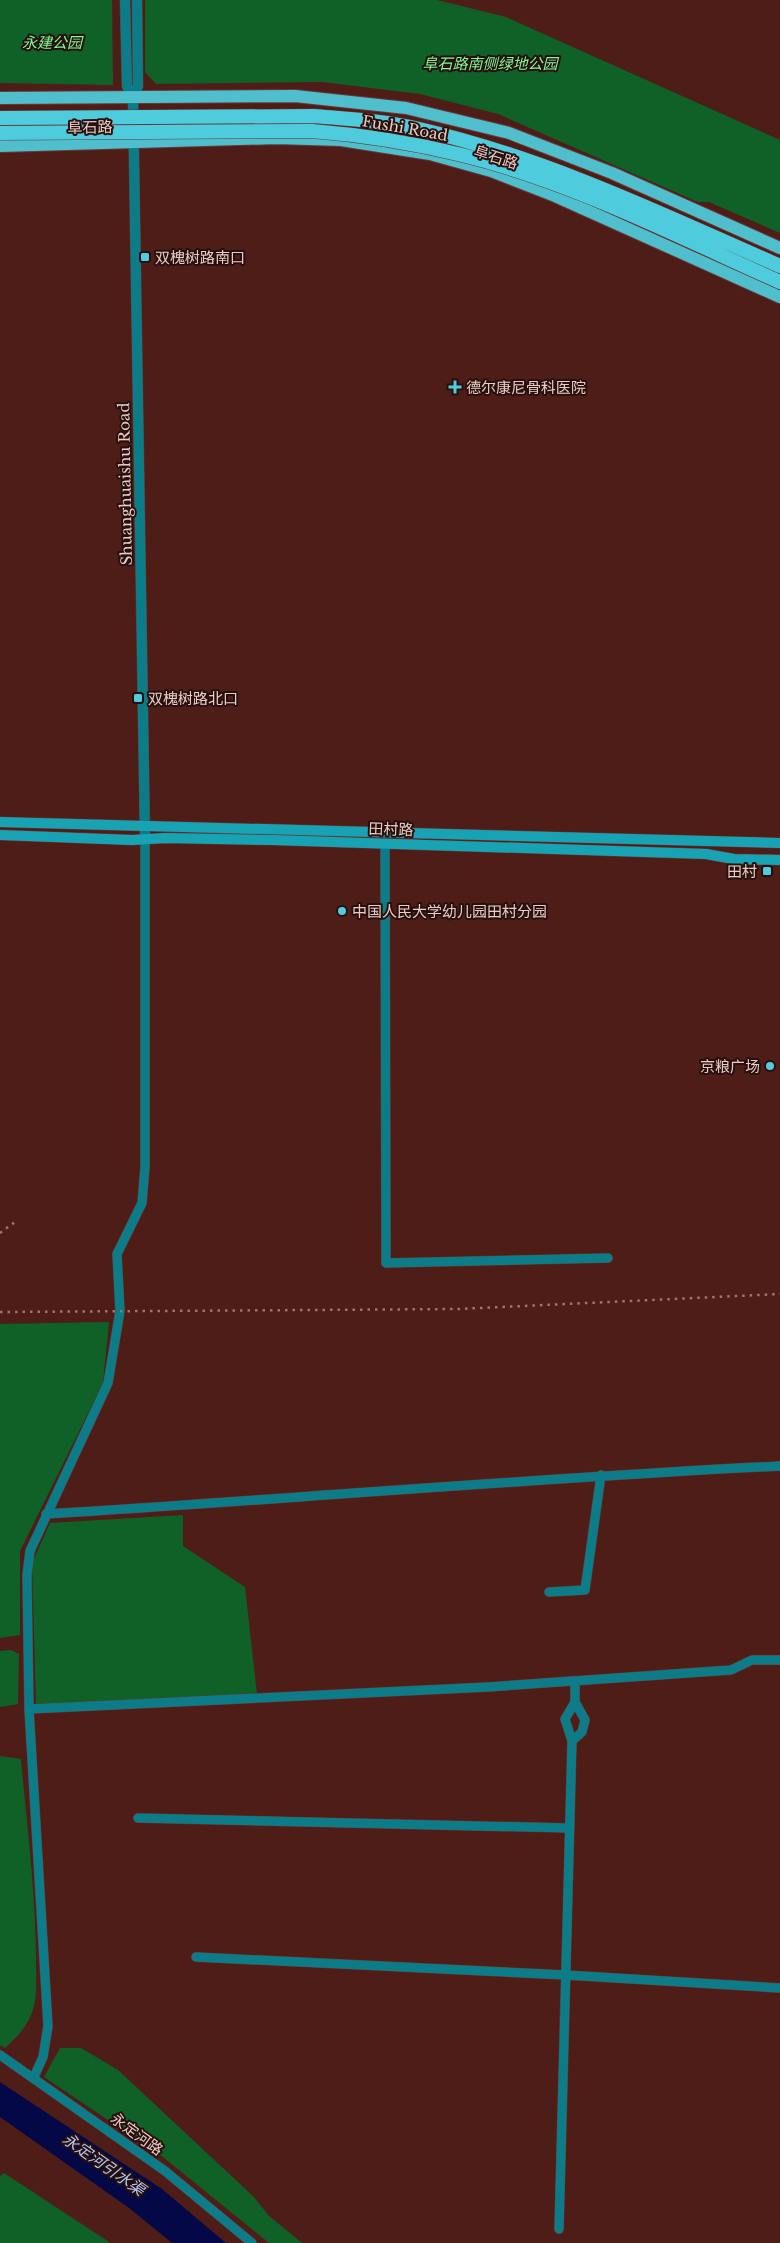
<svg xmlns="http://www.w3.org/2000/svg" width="780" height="2243" font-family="'Libre Baskerville','Noto Sans SC',serif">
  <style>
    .green { fill: #0f6128 }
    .water { fill: #050847 }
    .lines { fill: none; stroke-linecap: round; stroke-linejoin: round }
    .minor-casing { stroke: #683934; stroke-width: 10 }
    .tertiary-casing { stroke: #683934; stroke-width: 11 }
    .secondary-casing { stroke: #683934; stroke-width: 11 }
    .primary-casing { stroke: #683934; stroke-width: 14 }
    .minor { stroke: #0d7c89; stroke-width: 9 }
    .tertiary { stroke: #0d7c89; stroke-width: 10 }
    .secondary { stroke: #18a3b4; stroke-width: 10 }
    .primary { stroke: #4fbecd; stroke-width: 12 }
    .rail { stroke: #9f7570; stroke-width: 2.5; stroke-dasharray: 2.5 5; stroke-linecap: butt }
    .trunk-bridge-casing { stroke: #683934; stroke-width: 15; stroke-linecap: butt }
    .trunk-bridge { stroke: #4eccdd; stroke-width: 14 }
    .poi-dot { fill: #53cbdc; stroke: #26100d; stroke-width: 2 }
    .labels { text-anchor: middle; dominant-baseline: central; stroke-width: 4; stroke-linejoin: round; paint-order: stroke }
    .park-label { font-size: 15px; font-style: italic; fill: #81f797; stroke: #26100d }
    .street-label { font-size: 15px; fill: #eccbc6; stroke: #26100d }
    .poi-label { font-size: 15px; fill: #eccbc6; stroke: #26100d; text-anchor: start }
    .water-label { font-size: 16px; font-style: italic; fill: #b2c4f2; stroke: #26100d }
  </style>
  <rect width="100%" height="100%" fill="#4f1d18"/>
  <path class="green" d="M 0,0 L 112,0 L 113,85 L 0,83 Z
    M 145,0 L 437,0 L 506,17 L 780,140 L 780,233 L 709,202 L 698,202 L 498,114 L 420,94 L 322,82 L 156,84 L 145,72 Z
    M 109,1322 L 103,1383 L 20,1551 L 20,1635 L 0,1638 L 0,1324 Z
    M 183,1515 L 183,1546 L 245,1587 L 257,1694 L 36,1705 L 32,1563 L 50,1523 Z
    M 11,1650 L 19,1654 L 18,1704 L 0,1707 L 0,1651 Z
    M 0,1756 L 21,1759 C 27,1827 36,1894 36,1962 C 36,1978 38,2000 31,2015 C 25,2029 16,2038 5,2048 L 0,2045 Z
    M 60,2048 L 81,2048 L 118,2070 L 254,2197 L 269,2216 L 302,2243 L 269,2243 L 163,2157 L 44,2077 Z
    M 4,2173 L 109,2242 L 109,2243 L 0,2243 L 0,2176 Z"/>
  <path class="water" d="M 0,2082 L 162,2189 L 226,2243 L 172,2243 L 129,2208 L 0,2117 Z"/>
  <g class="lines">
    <g class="minor-casing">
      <path id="minor" d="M 385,844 L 386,1263 L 608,1258
        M 46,1514 C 291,1499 535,1478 780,1466
        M 549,1592 L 585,1590 L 601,1475
        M 29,1709 L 488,1687 L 731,1670 L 752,1660 L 780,1660
        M 572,1741 L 582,1732 L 585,1720 L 575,1702
        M 138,1818 L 568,1828
        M 196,1957 L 566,1975 L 780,1988
        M 0,2055 L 165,2171 L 252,2243
        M 34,2077 L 43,2057 L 48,2026 L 29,1709 L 27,1575 L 30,1551 L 108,1383 L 120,1311 L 117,1254 L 142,1203 L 145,1167 L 145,838
        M 559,2229 L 572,1741 L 565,1719 L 575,1702 L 575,1681"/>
    </g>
    <g class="tertiary-casing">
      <path id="tertiary" d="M 125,0 L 127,86 L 133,97
        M 137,0 L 138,86 L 133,97 L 145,838"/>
    </g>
    <g class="secondary-casing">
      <path id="secondary" d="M 0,822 L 780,843
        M 0,835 L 132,840 L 165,838 L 273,840 L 706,854 L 734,859 L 780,860"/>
    </g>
    <g class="primary-casing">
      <path id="primary" d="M 0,98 L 295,96 L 406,108 L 509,133 L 612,173 L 780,248
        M 0,146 L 277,138 L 341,140 L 430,154 L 491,171 L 555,196 L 780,297"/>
    </g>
    <use href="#minor" class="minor"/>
    <use href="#tertiary" class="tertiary"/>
    <use href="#secondary" class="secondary"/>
    <use href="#primary" class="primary"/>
    <path class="rail" d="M 0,1233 L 15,1222
      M 0,1312 L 459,1309 L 780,1294"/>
    <g class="trunk-bridge-casing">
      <path id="trunk-bridge" d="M 0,118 L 314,116 C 349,119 385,121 419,129 C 546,158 662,214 780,266
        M 0,133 L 312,131 C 363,135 413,143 462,155 C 573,182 677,236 780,282"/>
    </g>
    <use href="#trunk-bridge" class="trunk-bridge"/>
  </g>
  <g class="poi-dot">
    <rect x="140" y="252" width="10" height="10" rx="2.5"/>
    <path d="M452.5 379.5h5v5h5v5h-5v5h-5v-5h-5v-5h5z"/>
    <rect x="133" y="693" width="10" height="10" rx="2.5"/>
    <rect x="762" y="866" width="10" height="10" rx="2.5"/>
    <circle cx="342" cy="911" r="5"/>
    <circle cx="770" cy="1066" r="5"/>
  </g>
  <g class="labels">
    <g class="park-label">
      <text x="52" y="42">永建公园</text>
      <text x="490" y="63">阜石路南侧绿地公园</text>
    </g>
    <g class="street-label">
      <text transform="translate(90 127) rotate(-1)">阜石路</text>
      <text transform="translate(405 128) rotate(10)">Fushi Road</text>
      <text transform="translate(496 157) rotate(18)">阜石路</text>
      <text transform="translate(125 484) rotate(-91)">Shuanghuaishu Road</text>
      <text transform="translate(391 829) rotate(2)">田村路</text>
      <text transform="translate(137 2134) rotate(36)">永定河路</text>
    </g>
    <g class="poi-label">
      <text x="155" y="257">双槐树路南口</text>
      <text x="466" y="387">德尔康尼骨科医院</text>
      <text x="148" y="698">双槐树路北口</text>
      <text x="757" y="871" text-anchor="end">田村</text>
      <text x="352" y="911">中国人民大学幼儿园田村分园</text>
      <text x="760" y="1066" text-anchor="end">京粮广场</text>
    </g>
    <g class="water-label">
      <text transform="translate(104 2164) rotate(35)">永定河引水渠</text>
    </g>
  </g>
</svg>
